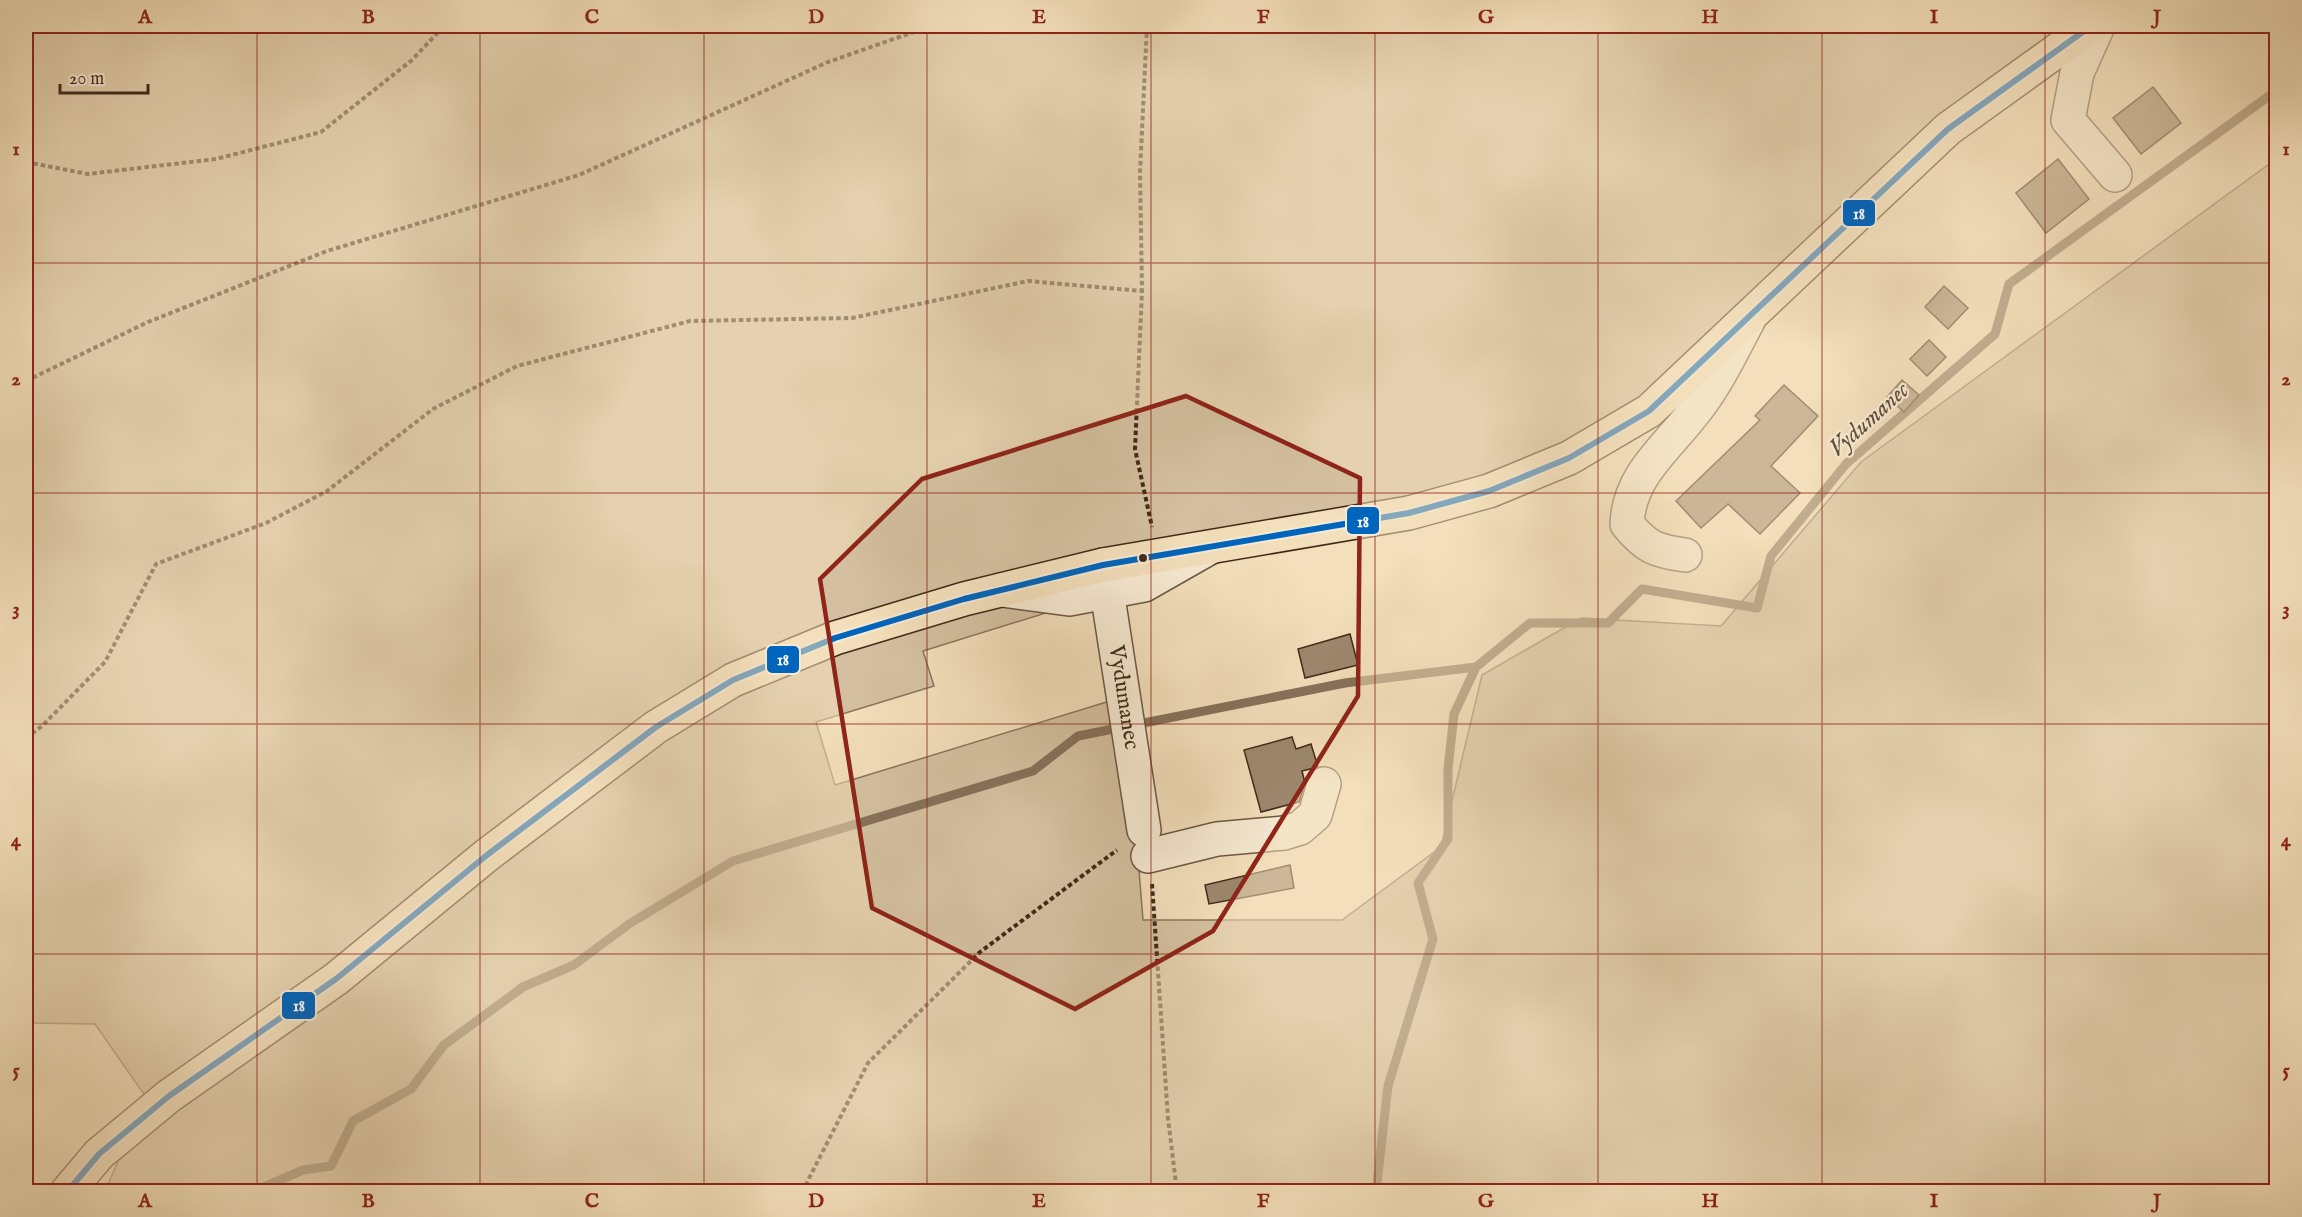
<svg xmlns="http://www.w3.org/2000/svg" width="2302" height="1217" font-family="'IM FELL English',serif">
  <style>
    .green { fill: #d4c0a0; stroke: #8a755d; stroke-width: 1.5; fill-rule: evenodd }
    .lines { fill: none; stroke-linecap: round; stroke-linejoin: round }
    .stream { stroke: #86715a; stroke-width: 9 }
    .building { fill: #9d886e; stroke: #3f2a1a; stroke-width: 1.5 }
    .minor-casing { stroke: #6c5742; stroke-width: 36 }
    .major-casing { stroke: #3f2a1a; stroke-width: 36 }
    .path { stroke: #3f2a1a; stroke-width: 4; stroke-dasharray: 4.5 3; stroke-linecap: butt }
    .minor { stroke: #f7ead3; stroke-width: 33 }
    .major { stroke: #f3dfbb; stroke-width: 33 }
    .bus-1-casing { stroke: #f7ead3; stroke-width: 10 }
    .bus-1 { stroke: #0065bd; stroke-width: 6 }
    .marked { fill: none; stroke: #8f2418; stroke-width: 4.5; stroke-linejoin: round }
    .grid { fill: none; stroke: #8f2418; stroke-width: 1.5; stroke-opacity: 0.55 }
    .bus-dot { fill: #3f2a1a; stroke: #f7ead3; stroke-width: 2 }
    .labels { text-anchor: middle; dominant-baseline: central; stroke-width: 4.5; stroke-linejoin: round; paint-order: stroke }
    .street-label { font-size: 22px; fill: #3f2a1a; stroke: #f7ead3 }
    .water-label { font-size: 24px; font-style: italic; fill: #634e3a; stroke: #f7ead3 }
    .line-badge { stroke: #f7ead3; stroke-width: 2 }
    .badge-label { font-size: 16px; text-anchor: middle; font-weight: bold; fill: #fff }
    .neatline { fill: none; stroke: #8f2418; stroke-width: 2 }
    .grid-label { font-size: 20px; text-anchor: middle; font-weight: bold; fill: #8f2418 }
  </style>
  <rect width="100%" height="100%" fill="#f3dfbb"/>
  <filter id="stains"><feTurbulence type="fractalNoise" baseFrequency=".00333" numOctaves="4"/><feColorMatrix values="0 0 0 0 .2 0 0 0 0 .09 0 0 0 0 .02 0 0 0 .5 -.17"/></filter>
  <radialGradient id="worn" r=".72"><stop offset=".6" stop-color="#630" stop-opacity="0"/><stop offset="1" stop-color="#630" stop-opacity=".3"/></radialGradient>
  <path class="green" d="M 26,26 L 2081,26 L 1578,455 L 1115,572 L 1143,920 L 1342,920 L 1441,847 L 1482,675 L 1581,618 L 1721,626 L 1861,462 L 2276,159 L 2276,1191 L 105,1191 L 131,1132 L 157,1113 L 95,1024 L 26,1023 ZM 1094,598 L 1123,697 L 835,785 L 816,722 L 934,686 L 923,651 Z"/>
  <g class="lines">
    <path class="stream" d="M 252,1192 L 303,1170 L 331,1166 L 353,1121 L 411,1089 L 444,1045 L 523,987 L 574,965 L 629,924 L 733,861 L 1033,771 L 1078,736 L 1345,683 L 1476,667
      M 1376,1192 L 1388,1086 L 1433,939 L 1418,883 L 1448,839 L 1448,769 L 1454,714 L 1476,667 L 1530,623 L 1608,623 L 1642,589 L 1757,608 L 1771,556 L 1846,464 L 1995,334 L 2009,284 L 2276,91"/>
  </g>
  <path class="building" d="M 2153,87 L 2181,123 L 2141,154 L 2113,118 Z
    M 2058,159 L 2089,199 L 2046,233 L 2016,193 Z
    M 1944,286 L 1968,308 L 1948,329 L 1925,307 Z
    M 1929,340 L 1946,357 L 1927,376 L 1910,359 Z
    M 1902,380 L 1919,395 L 1904,412 L 1887,397 Z
    M 1784,385 L 1818,416 L 1771,466 L 1800,493 L 1760,534 L 1728,504 L 1701,528 L 1676,501 L 1760,420 L 1755,416 Z
    M 1350,634 L 1358,665 L 1305,678 L 1298,649 Z
    M 1292,737 L 1296,749 L 1311,744 L 1318,767 L 1302,771 L 1305,783 L 1299,802 L 1261,812 L 1244,750 Z
    M 1290,865 L 1294,888 L 1209,904 L 1205,885 Z"/>
  <g class="lines">
    <g class="minor-casing">
      <g id="minor">
        <path d="M 2098,26 L 2077,73 L 2068,120 L 2115,175"/>
        <path d="M 1685,555 C 1655,551 1646,547 1627,524 C 1629,475 1667,448 1695,411 C 1717,383 1732,351 1749,319"/>
        <path id="s1" d="M 1103,565 L 1144,830"/>
        <path d="M 1002,590 L 1069,599 L 1144,585 L 1209,548"/>
        <path d="M 1148,856 L 1217,839 L 1284,833 L 1300,828 L 1315,815 L 1324,784"/>
      </g>
    </g>
    <g class="major-casing">
      <path id="major" d="M 67,1192 L 99,1154 L 169,1096 L 336,979 L 487,855 L 656,727 L 733,680 L 835,638 L 964,599 L 1103,565 L 1409,513 L 1489,491 L 1569,458 L 1649,411 L 1948,129 L 2091,26"/>
    </g>
    <path class="path" d="M 1147,26 L 1140,172 L 1142,291 L 1135,449 L 1152,527
      M 26,162 L 88,174 L 216,159 L 321,132 L 412,60 L 444,26
      M 26,381 L 148,322 L 327,251 L 579,175 L 828,62 L 931,26
      M 26,738 L 42,726 L 105,662 L 156,564 L 266,523 L 327,491 L 433,409 L 517,366 L 690,321 L 852,318 L 1028,281 L 1142,291
      M 1152,884 L 1168,1118 L 1177,1192
      M 802,1192 L 868,1063 L 980,952 L 1117,850"/>
    <use href="#minor" class="minor"/>
    <use href="#major" class="major"/>
    <g class="bus-1-casing">
      <path id="bus-1" d="M 67,1192 L 99,1154 L 169,1096 L 336,979 L 487,855 L 656,727 L 733,680 L 835,638 L 964,599 L 1103,565 L 1409,513 L 1489,491 L 1569,458 L 1649,411 L 1948,129 L 2091,26"/>
    </g>
    <use href="#bus-1" class="bus-1"/>
  </g>
  <path d="M0 0H2302V1217H0ZM 1186,396 L 1360,478 L 1358,696 L 1213,931 L 1075,1009 L 872,908 L 820,579 L 922,479 Z" fill="#f3dfbb" fill-opacity=".55" fill-rule="evenodd"/>
  <path class="marked" d="M 1186,396 L 1360,478 L 1358,696 L 1213,931 L 1075,1009 L 872,908 L 820,579 L 922,479 Z"/>
  <path class="grid" d="M 257,26 L 257,1192M 480,26 L 480,1192M 704,26 L 704,1192M 927,26 L 927,1192M 1151,26 L 1151,1192M 1375,26 L 1375,1192M 1598,26 L 1598,1192M 1822,26 L 1822,1192M 2045,26 L 2045,1192M 26,263 L 2276,263M 26,493 L 2276,493M 26,724 L 2276,724M 26,954 L 2276,954"/>
  <circle class="bus-dot" cx="1143" cy="558" r="5"/>
  <g class="labels">
    <g class="street-label">
      <text stroke="none"><textPath href="#s1" startOffset="134">Vydumanec</textPath></text>
    </g>
    <g class="water-label">
      <text transform="translate(1869 420) rotate(-42)">Vydumanec</text>
    </g>
  </g>
  <g class="line-badge">
    <rect x="1842" y="199" width="34" height="28" rx="6" fill="#0065bd"/>
    <rect x="1346" y="506" width="34" height="29" rx="6" fill="#0065bd"/>
    <rect x="766" y="645" width="34" height="29" rx="6" fill="#0065bd"/>
    <rect x="281" y="991" width="35" height="29" rx="6" fill="#0065bd"/>
  </g>
  <g class="badge-label">
    <text x="1859" y="219">18</text>
    <text x="1363" y="527">18</text>
    <text x="783" y="665">18</text>
    <text x="299" y="1011">18</text>
  </g>
  <rect width="2302" height="1217" fill="none" stroke="#f3dfbb" stroke-width="66"/>
  <path d="M60 84v9h88v-9" fill="none" stroke="#3f2a1a" stroke-width="3"/>
  <text x="69" y="84" font-size="18" fill="#3f2a1a" stroke="#f7ead3" stroke-width="4.5" paint-order="stroke">20 m</text>
  <rect x="33" y="33" width="2236" height="1151" class="neatline"/>
  <g class="grid-label">
    <text x="145" y="23">A</text>
    <text x="368" y="23">B</text>
    <text x="592" y="23">C</text>
    <text x="816" y="23">D</text>
    <text x="1039" y="23">E</text>
    <text x="1263" y="23">F</text>
    <text x="1486" y="23">G</text>
    <text x="1710" y="23">H</text>
    <text x="1934" y="23">I</text>
    <text x="2157" y="23">J</text>
    <text x="16" y="155">1</text>
    <text x="2286" y="155">1</text>
    <text x="16" y="385">2</text>
    <text x="2286" y="385">2</text>
    <text x="16" y="615">3</text>
    <text x="2286" y="615">3</text>
    <text x="16" y="846">4</text>
    <text x="2286" y="846">4</text>
    <text x="16" y="1076">5</text>
    <text x="2286" y="1076">5</text>
    <text x="145" y="1207">A</text>
    <text x="368" y="1207">B</text>
    <text x="592" y="1207">C</text>
    <text x="816" y="1207">D</text>
    <text x="1039" y="1207">E</text>
    <text x="1263" y="1207">F</text>
    <text x="1486" y="1207">G</text>
    <text x="1710" y="1207">H</text>
    <text x="1934" y="1207">I</text>
    <text x="2157" y="1207">J</text>
  </g>
  <rect width="100%" height="100%" filter="url(#stains)"/>
  <rect width="100%" height="100%" fill="url(#worn)"/>
</svg>
